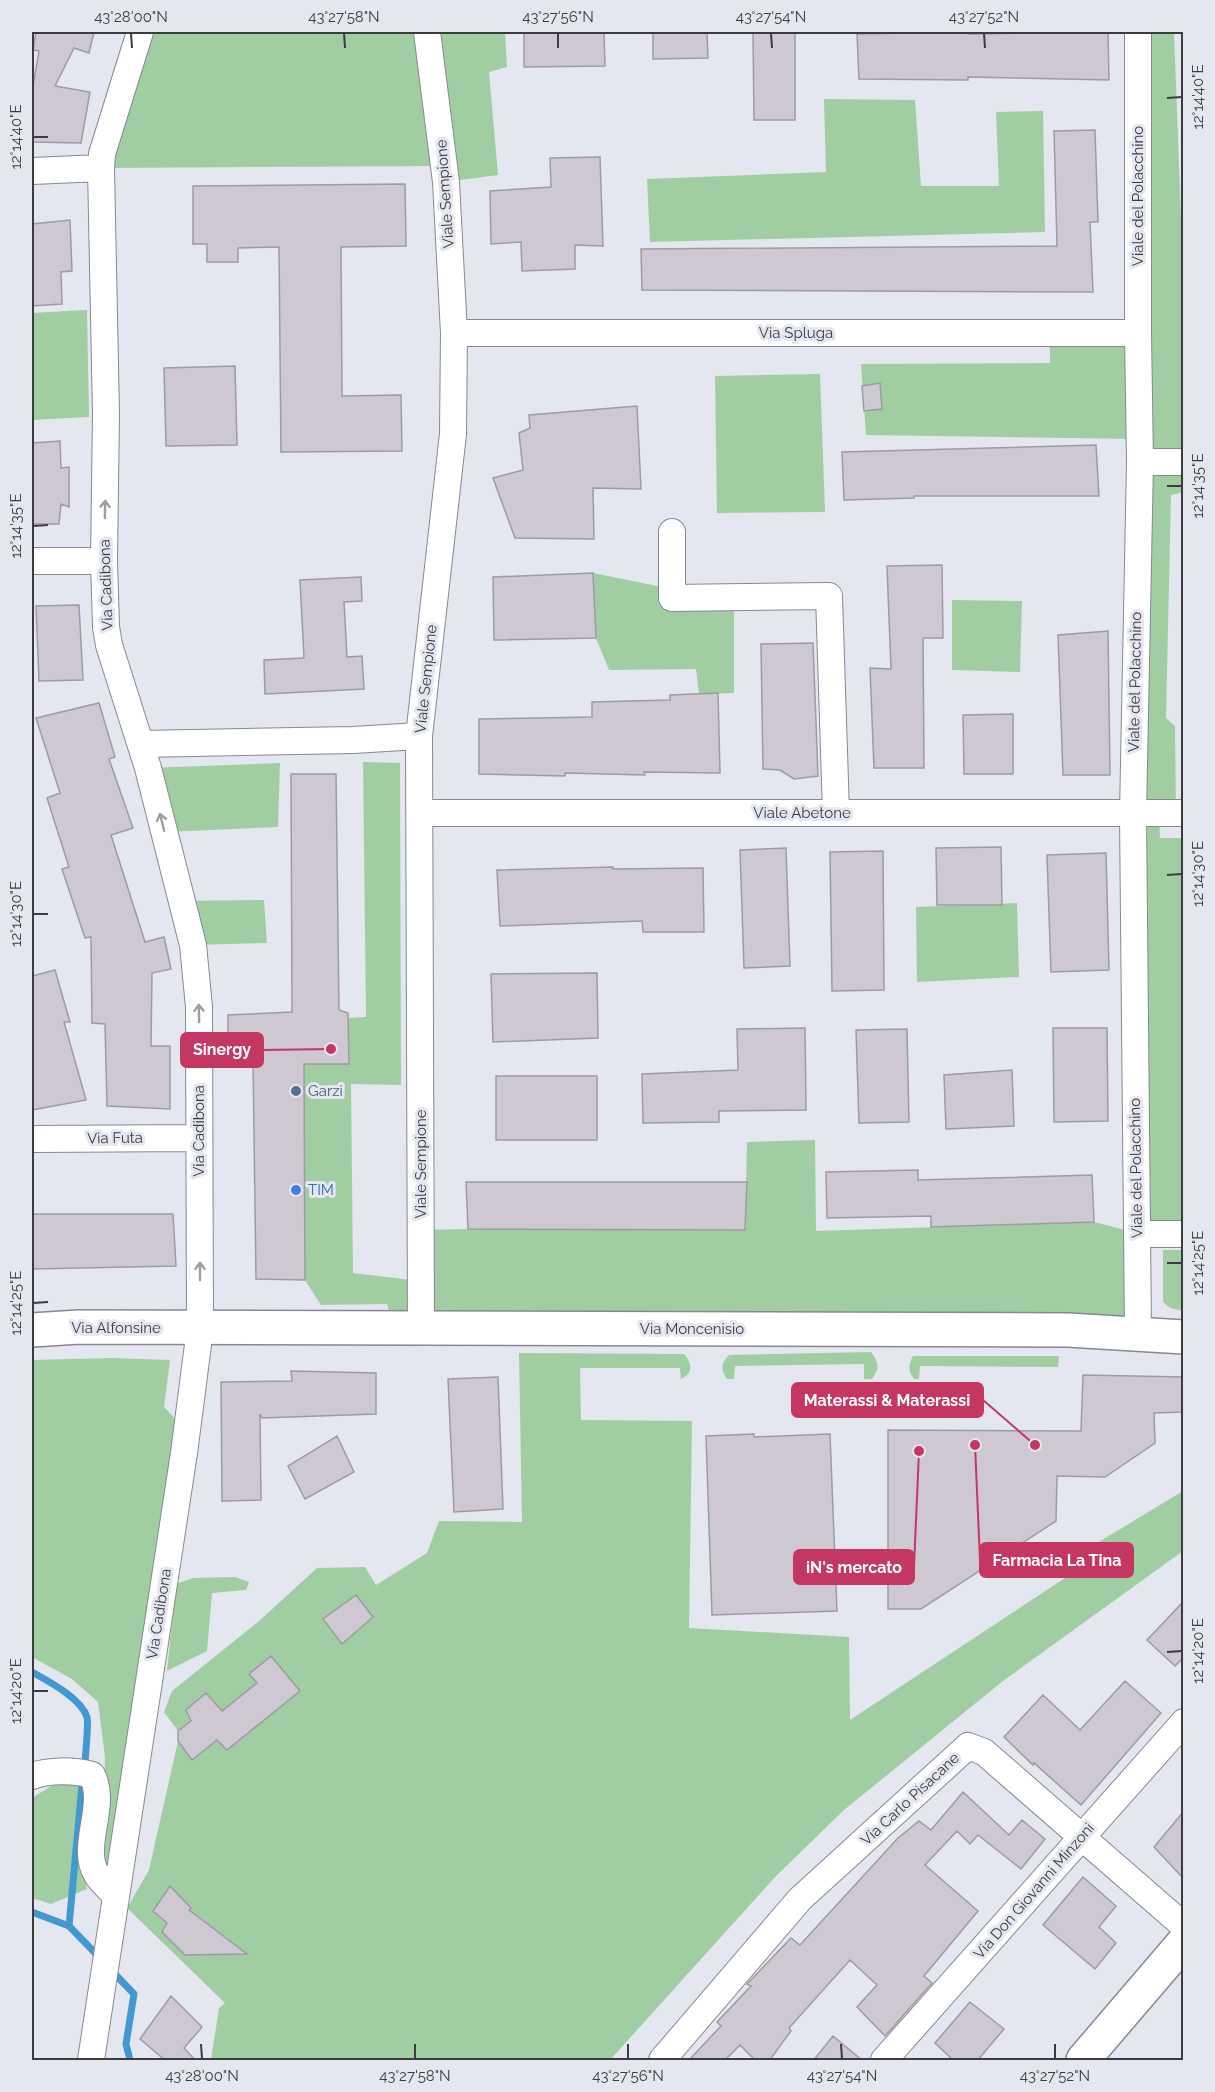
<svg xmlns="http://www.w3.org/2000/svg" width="1215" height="2092" font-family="Raleway,sans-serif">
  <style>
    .green { fill: #a0cea2 }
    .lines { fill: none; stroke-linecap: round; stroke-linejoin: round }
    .stream { stroke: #4299d0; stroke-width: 7 }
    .building { fill: #cdc8d1; stroke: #9f9aa3; stroke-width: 1.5 }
    .minor-casing { stroke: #878892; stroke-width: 28 }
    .secondary-casing { stroke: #878892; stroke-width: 36 }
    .minor { stroke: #fff; stroke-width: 26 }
    .secondary { stroke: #fff; stroke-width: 33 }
    .oneway { stroke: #9e9ea0 }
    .ticks { fill: none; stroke: #3c3c40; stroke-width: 2 }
    .service-dot { fill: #5c6f8a; stroke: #e4e6f0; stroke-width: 2 }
    .shop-dot { fill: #3f7fe0; stroke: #e4e6f0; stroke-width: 2 }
    .labels { text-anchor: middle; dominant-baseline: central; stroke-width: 6; stroke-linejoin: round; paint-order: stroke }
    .street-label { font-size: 15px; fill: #3c3c40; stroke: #e4e6f0 }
    .service-label { font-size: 15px; fill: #4e5e75; stroke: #e4e6f0; text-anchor: start }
    .shop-label { font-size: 15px; fill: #366cbe; stroke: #e4e6f0; text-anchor: start }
    .leader { fill: none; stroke: #c53763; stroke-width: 2 }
    .callout-dot { fill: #c53763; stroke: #e4e6f0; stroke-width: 2 }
    .callout { fill: #c53763; stroke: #c53763; stroke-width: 2 }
    .callout-label { font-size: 16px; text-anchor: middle; font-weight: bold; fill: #fff }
    .neatline { fill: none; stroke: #3c3c40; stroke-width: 2 }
    .ticks-label { font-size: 15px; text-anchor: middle; fill: #3c3c40 }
  </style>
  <rect width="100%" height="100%" fill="#e4e6f0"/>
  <path class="green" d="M 140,32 L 505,32 L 507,67 L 489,72 L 498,175 L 446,182 L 444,166 L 101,168 Z
    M 1138,32 L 1174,32 L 1183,270 L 1184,492 L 1171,495 L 1166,718 L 1175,726 L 1176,813 L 1159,814 L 1160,838 L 1181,838 L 1184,1234 L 1137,1234 L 1138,1333 L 394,1329 L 387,1304 L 321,1305 L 305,1280 L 304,1064 L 349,1064 L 348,1018 L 366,1017 L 363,762 L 400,763 L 401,1085 L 351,1084 L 353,1273 L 420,1281 L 421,1230 L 468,1229 L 745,1230 L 747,1142 L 815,1140 L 816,1231 L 1094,1222 L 1137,1233 L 1139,439 L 866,435 L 861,364 L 1050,363 L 1050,333 L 1138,333 Z
    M 824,99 L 915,100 L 921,186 L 999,186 L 996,112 L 1043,111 L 1045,232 L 650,242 L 647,179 L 826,172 Z
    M 87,310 L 89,417 L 32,420 L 32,313 Z
    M 820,374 L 825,512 L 717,513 L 715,376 Z
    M 593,573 L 672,589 L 734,597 L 734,693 L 699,694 L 696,669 L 609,670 L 596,638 Z
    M 952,600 L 1022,601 L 1020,672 L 952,670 Z
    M 280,763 L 278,827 L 165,832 L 148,768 Z
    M 264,900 L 267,943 L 193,945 L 182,901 Z
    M 1017,903 L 1019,977 L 917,982 L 916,907 Z
    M 1163,1250 L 1183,1250 L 1183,1311 L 1170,1308 L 1163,1302 Z
    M 871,1352 C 879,1363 880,1368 872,1379 L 864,1379 L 864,1364 L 735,1366 L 734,1379 L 727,1379 C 720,1369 721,1363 729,1355 Z
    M 519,1353 L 684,1354 C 692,1363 694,1373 681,1379 L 680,1368 L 580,1368 L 581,1420 L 692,1421 L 689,1628 L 849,1637 L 850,1720 L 1065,1578 L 1064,1563 L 1183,1491 L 1183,1551 L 1003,1681 L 844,1810 L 775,1877 L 610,2060 L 211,2060 L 219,2008 L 225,2003 L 127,1908 L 149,1870 L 178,1741 L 178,1731 L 164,1712 L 172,1691 L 258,1622 L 317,1568 L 365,1567 L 376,1585 L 427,1553 L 439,1521 L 522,1522 Z
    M 913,1356 L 1059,1356 L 1058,1367 L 920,1366 L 919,1379 L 914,1379 C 908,1371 908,1365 913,1356 Z
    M 111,1358 L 170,1360 L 164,1407 L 179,1423 L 107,1865 L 102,1864 L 105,1757 L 98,1702 L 72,1679 L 32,1657 L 32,1360 Z
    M 235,1577 L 249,1582 L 246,1590 L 212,1593 L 207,1651 L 167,1671 L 176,1584 L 193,1578 Z
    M 68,1783 L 84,1787 C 93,1820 80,1856 87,1889 L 51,1904 L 32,1898 L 32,1798 L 51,1786 Z"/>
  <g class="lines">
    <path class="stream" d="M 32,1672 C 48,1681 81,1698 87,1717 C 89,1725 85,1755 85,1765
      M 32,1912 L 69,1926 L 100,1958
      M 69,1926 L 82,1785
      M 112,1971 L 134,1994 L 126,2044 L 130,2060"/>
  </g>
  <path class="building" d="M 36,32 L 94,32 L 89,53 L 74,48 L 55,86 L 90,92 L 81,143 L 32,142 L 32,92 L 39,51 L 33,50 Z
    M 524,32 L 604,32 L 605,66 L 524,67 Z
    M 653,32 L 707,32 L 708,58 L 653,59 Z
    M 753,32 L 795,32 L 795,120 L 754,120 Z
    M 968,32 L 968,34 L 1108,32 L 1109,80 L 968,77 L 968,80 L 859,79 L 857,34 Z
    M 1095,130 L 1098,222 L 1090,222 L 1093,292 L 642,290 L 641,249 L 1057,246 L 1054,131 Z
    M 600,157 L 603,246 L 575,245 L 575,269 L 522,271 L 521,242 L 491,244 L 490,191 L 551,187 L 550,158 Z
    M 405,184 L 406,246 L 341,247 L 342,396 L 401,395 L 402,451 L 281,452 L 279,247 L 238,248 L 238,262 L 207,262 L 207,244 L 193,244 L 193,186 Z
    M 70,220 L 72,271 L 61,272 L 62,304 L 32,306 L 32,224 Z
    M 235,366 L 237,445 L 166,446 L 164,368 Z
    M 880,383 L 882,409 L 864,411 L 862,386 Z
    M 637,406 L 641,489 L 593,488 L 594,539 L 515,538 L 493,478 L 523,470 L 519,433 L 530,428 L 529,415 Z
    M 60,441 L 61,468 L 69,467 L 69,507 L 61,504 L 59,524 L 32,524 L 32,443 Z
    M 1096,445 L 1099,496 L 914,496 L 914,498 L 844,500 L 842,452 Z
    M 942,565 L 943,638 L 923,638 L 924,768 L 874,768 L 870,668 L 891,669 L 887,566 Z
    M 593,573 L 596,638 L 494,640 L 493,577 Z
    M 361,577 L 362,601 L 344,602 L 347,657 L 362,656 L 364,689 L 265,694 L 264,660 L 304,658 L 300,580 Z
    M 79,605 L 83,680 L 39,681 L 36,606 Z
    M 1108,631 L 1110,775 L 1063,775 L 1058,635 Z
    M 813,643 L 818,776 L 794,779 L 780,770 L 763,769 L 761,644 Z
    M 718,693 L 720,773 L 644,772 L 645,775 L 565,773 L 565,776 L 479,774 L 479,719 L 592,717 L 592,702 L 670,700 L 670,695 Z
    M 99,703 L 115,757 L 109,759 L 133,828 L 111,835 L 145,942 L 164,937 L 171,969 L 152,973 L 151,1046 L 170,1046 L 170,1109 L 107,1106 L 105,1024 L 92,1023 L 91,937 L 85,938 L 62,869 L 69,867 L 47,798 L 60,793 L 36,718 Z
    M 1013,714 L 1013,774 L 964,774 L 963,715 Z
    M 291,774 L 336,774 L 339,1010 L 348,1013 L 349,1064 L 304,1064 L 305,1280 L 256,1279 L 253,1060 L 228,1061 L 228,1015 L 292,1012 Z
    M 1001,847 L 1002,905 L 937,905 L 936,848 Z
    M 786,848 L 790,966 L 744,968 L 740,850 Z
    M 883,851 L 884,990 L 832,991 L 830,852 Z
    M 1106,853 L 1109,970 L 1051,972 L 1047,855 Z
    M 613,867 L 613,869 L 703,868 L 704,932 L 643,932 L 642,921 L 500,926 L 497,870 Z
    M 55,970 L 70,1022 L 64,1022 L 86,1100 L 32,1110 L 32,976 Z
    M 597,973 L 598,1038 L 493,1042 L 491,974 Z
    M 805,1028 L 806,1110 L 719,1111 L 719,1122 L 643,1123 L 642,1074 L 738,1070 L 737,1029 Z
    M 1053,1028 L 1107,1028 L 1108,1121 L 1054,1122 Z
    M 907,1029 L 909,1122 L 859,1123 L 856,1030 Z
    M 1012,1070 L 1014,1126 L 946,1129 L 944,1075 Z
    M 496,1076 L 597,1076 L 597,1140 L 496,1140 Z
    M 918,1170 L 918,1180 L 1092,1175 L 1094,1222 L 931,1227 L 931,1216 L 827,1218 L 826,1172 Z
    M 466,1182 L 747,1182 L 745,1230 L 468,1229 Z
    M 32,1214 L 173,1214 L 176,1266 L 32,1269 Z
    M 291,1371 L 376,1373 L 376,1414 L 262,1418 L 260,1414 L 261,1500 L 222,1501 L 221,1382 L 292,1381 Z
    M 1083,1375 L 1184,1377 L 1184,1412 L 1154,1413 L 1155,1443 L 1105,1477 L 1057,1476 L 1056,1521 L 921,1609 L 888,1609 L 888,1430 L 1081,1431 Z
    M 498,1377 L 503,1509 L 454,1512 L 448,1379 Z
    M 754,1434 L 754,1437 L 830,1434 L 837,1611 L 712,1615 L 706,1436 Z
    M 337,1436 L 354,1472 L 305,1499 L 288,1466 Z
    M 356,1595 L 373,1617 L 342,1644 L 323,1619 Z
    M 1184,1601 L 1184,1657 L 1175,1666 L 1147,1640 Z
    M 271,1656 L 300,1691 L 227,1750 L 217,1740 L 192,1760 L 178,1741 L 178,1731 L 191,1721 L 186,1710 L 206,1693 L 222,1711 L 257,1683 L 249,1674 Z
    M 1125,1681 L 1161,1713 L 1081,1805 L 1034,1763 L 1033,1765 L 1004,1737 L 1043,1695 L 1080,1730 Z
    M 963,1792 L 1009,1835 L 1022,1820 L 1045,1839 L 1021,1869 L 978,1835 L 970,1844 L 957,1831 L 925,1865 L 978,1911 L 924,1976 L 932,1983 L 885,2036 L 857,2007 L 877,1985 L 850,1960 L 789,2028 L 791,2031 L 769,2061 L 756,2061 L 740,2045 L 724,2061 L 688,2061 L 721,2026 L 717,2022 L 751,1986 L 747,1984 L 791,1938 L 800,1945 L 898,1838 L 919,1821 L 931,1830 Z
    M 1184,1811 L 1184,1879 L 1154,1847 Z
    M 1083,1877 L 1116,1906 L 1099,1927 L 1116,1943 L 1095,1969 L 1043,1925 Z
    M 170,1886 L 191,1908 L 189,1910 L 247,1954 L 185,1955 L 162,1932 L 167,1923 L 153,1911 Z
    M 171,1996 L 202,2027 L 184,2048 L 196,2061 L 166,2061 L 140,2039 Z
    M 970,2002 L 1004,2029 L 977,2061 L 954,2061 L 935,2043 Z
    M 833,2036 L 863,2061 L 813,2061 Z"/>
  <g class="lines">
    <g class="minor-casing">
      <path id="minor" d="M 32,171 L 101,168
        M 454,333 L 1138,333
        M 1140,462 L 1184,462
        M 672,532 L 672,598 L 829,596 L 836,813
        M 32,561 L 104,561
        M 141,744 L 353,740 L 419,736
        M 420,813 L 1184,813
        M 32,1139 L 199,1138
        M 1137,1234 L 1184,1234
        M 421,1328 L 419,736 L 453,434 L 454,333 L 446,182 L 427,32
        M 1138,1333 L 1133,814 L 1140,462 L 1138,333 L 1138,32
        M 32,1776 C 49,1770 73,1770 92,1775 C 108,1806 79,1847 97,1875 C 102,1883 110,1889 116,1896
        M 91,2060 L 184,1453 L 200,1329 L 199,1007 L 193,945 L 148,768 L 109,645 L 106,627 L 104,561 L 106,414 L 101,168 L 102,154 L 140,32
        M 662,2060 L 800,1899 L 968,1746 L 984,1752 L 1184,1926
        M 884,2060 L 1184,1722"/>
    </g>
    <g class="secondary-casing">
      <path id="secondary" d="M 32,1330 L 79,1327 L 1068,1330 L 1184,1337
        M 1083,2060 L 1184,1942"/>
    </g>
    <use href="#minor" class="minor"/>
    <use href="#secondary" class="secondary"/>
  </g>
  <defs><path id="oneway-shaft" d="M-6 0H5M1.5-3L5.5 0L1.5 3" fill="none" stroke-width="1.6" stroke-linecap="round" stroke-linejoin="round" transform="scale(1.5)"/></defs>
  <g class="oneway">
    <use href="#oneway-shaft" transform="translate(105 509) rotate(-89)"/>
    <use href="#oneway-shaft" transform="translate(162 822) rotate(-104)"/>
    <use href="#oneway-shaft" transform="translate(199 1013) rotate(-91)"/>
    <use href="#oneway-shaft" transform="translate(200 1271) rotate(-90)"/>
  </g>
  <path class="ticks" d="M 131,33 L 132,48M 344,33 L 345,48M 558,33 L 558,48M 771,33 L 772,48M 984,33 L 985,48M 1167,98 L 1182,97M 33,137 L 48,137M 1167,486 L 1182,486M 33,526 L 48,525M 1167,875 L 1182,874M 33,914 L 48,914M 1167,1263 L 1182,1263M 33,1303 L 48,1302M 1167,1652 L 1182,1651M 33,1691 L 48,1691M 201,2044 L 202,2059M 415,2044 L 415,2059M 628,2044 L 628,2059M 841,2044 L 842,2059M 1055,2044 L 1055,2059"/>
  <circle class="service-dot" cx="296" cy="1091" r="6"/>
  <circle class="shop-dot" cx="296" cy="1190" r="6"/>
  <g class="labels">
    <g class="street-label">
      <text transform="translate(445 194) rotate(-94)">Viale Sempione</text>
      <text transform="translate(1138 196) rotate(-90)">Viale del Polacchino</text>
      <text x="796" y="333">Via Spluga</text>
      <text transform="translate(106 585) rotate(-92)">Via Cadibona</text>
      <text transform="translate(426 679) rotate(-84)">Viale Sempione</text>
      <text transform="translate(1135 682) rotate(-89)">Viale del Polacchino</text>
      <text x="802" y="813">Viale Abetone</text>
      <text transform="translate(199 1131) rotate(-90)">Via Cadibona</text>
      <text transform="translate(115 1138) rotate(-1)">Via Futa</text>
      <text transform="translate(421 1164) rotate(-90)">Viale Sempione</text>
      <text transform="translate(1136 1168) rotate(-91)">Viale del Polacchino</text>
      <text x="116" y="1328">Via Alfonsine</text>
      <text x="692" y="1329">Via Moncenisio</text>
      <text transform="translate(159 1614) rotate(-81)">Via Cadibona</text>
      <text transform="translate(910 1799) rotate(-43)">Via Carlo Pisacane</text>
      <text transform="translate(1034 1891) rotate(-49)">Via Don Giovanni Minzoni</text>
    </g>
    <g class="service-label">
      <text x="308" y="1091">Garzi</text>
    </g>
    <g class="shop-label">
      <text x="308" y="1190">TIM</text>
    </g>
  </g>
  <path class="leader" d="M331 1049L263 1050M1035 1445L983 1400M975 1445L980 1560M919 1451L914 1567"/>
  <g class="callout-dot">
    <circle cx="331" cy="1049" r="6"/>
    <circle cx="1035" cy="1445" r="6"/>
    <circle cx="975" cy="1445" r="6"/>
    <circle cx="919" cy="1451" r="6"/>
  </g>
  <g class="callout">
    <rect x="181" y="1033" width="82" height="34" rx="6"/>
    <rect x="792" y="1383" width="191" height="34" rx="6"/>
    <rect x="980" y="1543" width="153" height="34" rx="6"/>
    <rect x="794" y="1550" width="120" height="34" rx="6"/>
  </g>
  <g class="callout-label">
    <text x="222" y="1055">Sinergy</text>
    <text x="887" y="1406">Materassi &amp; Materassi</text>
    <text x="1057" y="1566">Farmacia La Tina</text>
    <text x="854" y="1573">iN's mercato</text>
  </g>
  <rect width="1215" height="2092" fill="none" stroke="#e4e6f0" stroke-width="66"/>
  <rect x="33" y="33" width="1149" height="2026" class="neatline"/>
  <g class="ticks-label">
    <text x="131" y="22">43°28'00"N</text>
    <text x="344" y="22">43°27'58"N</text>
    <text x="558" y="22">43°27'56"N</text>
    <text x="771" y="22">43°27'54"N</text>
    <text x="984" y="22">43°27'52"N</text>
    <text transform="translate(1198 97) rotate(-90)" y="5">12°14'40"E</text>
    <text transform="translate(16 137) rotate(-90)" y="5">12°14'40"E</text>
    <text transform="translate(1198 486) rotate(-90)" y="5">12°14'35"E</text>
    <text transform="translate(16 526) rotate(-90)" y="5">12°14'35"E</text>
    <text transform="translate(1198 874) rotate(-90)" y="5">12°14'30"E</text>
    <text transform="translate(16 914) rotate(-90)" y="5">12°14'30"E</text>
    <text transform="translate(1198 1263) rotate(-90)" y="5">12°14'25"E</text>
    <text transform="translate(16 1303) rotate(-90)" y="5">12°14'25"E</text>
    <text transform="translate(1198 1651) rotate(-90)" y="5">12°14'20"E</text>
    <text transform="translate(16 1691) rotate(-90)" y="5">12°14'20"E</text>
    <text x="202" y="2081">43°28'00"N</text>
    <text x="415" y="2081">43°27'58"N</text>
    <text x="628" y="2081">43°27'56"N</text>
    <text x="842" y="2081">43°27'54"N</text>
    <text x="1055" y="2081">43°27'52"N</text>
  </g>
</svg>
